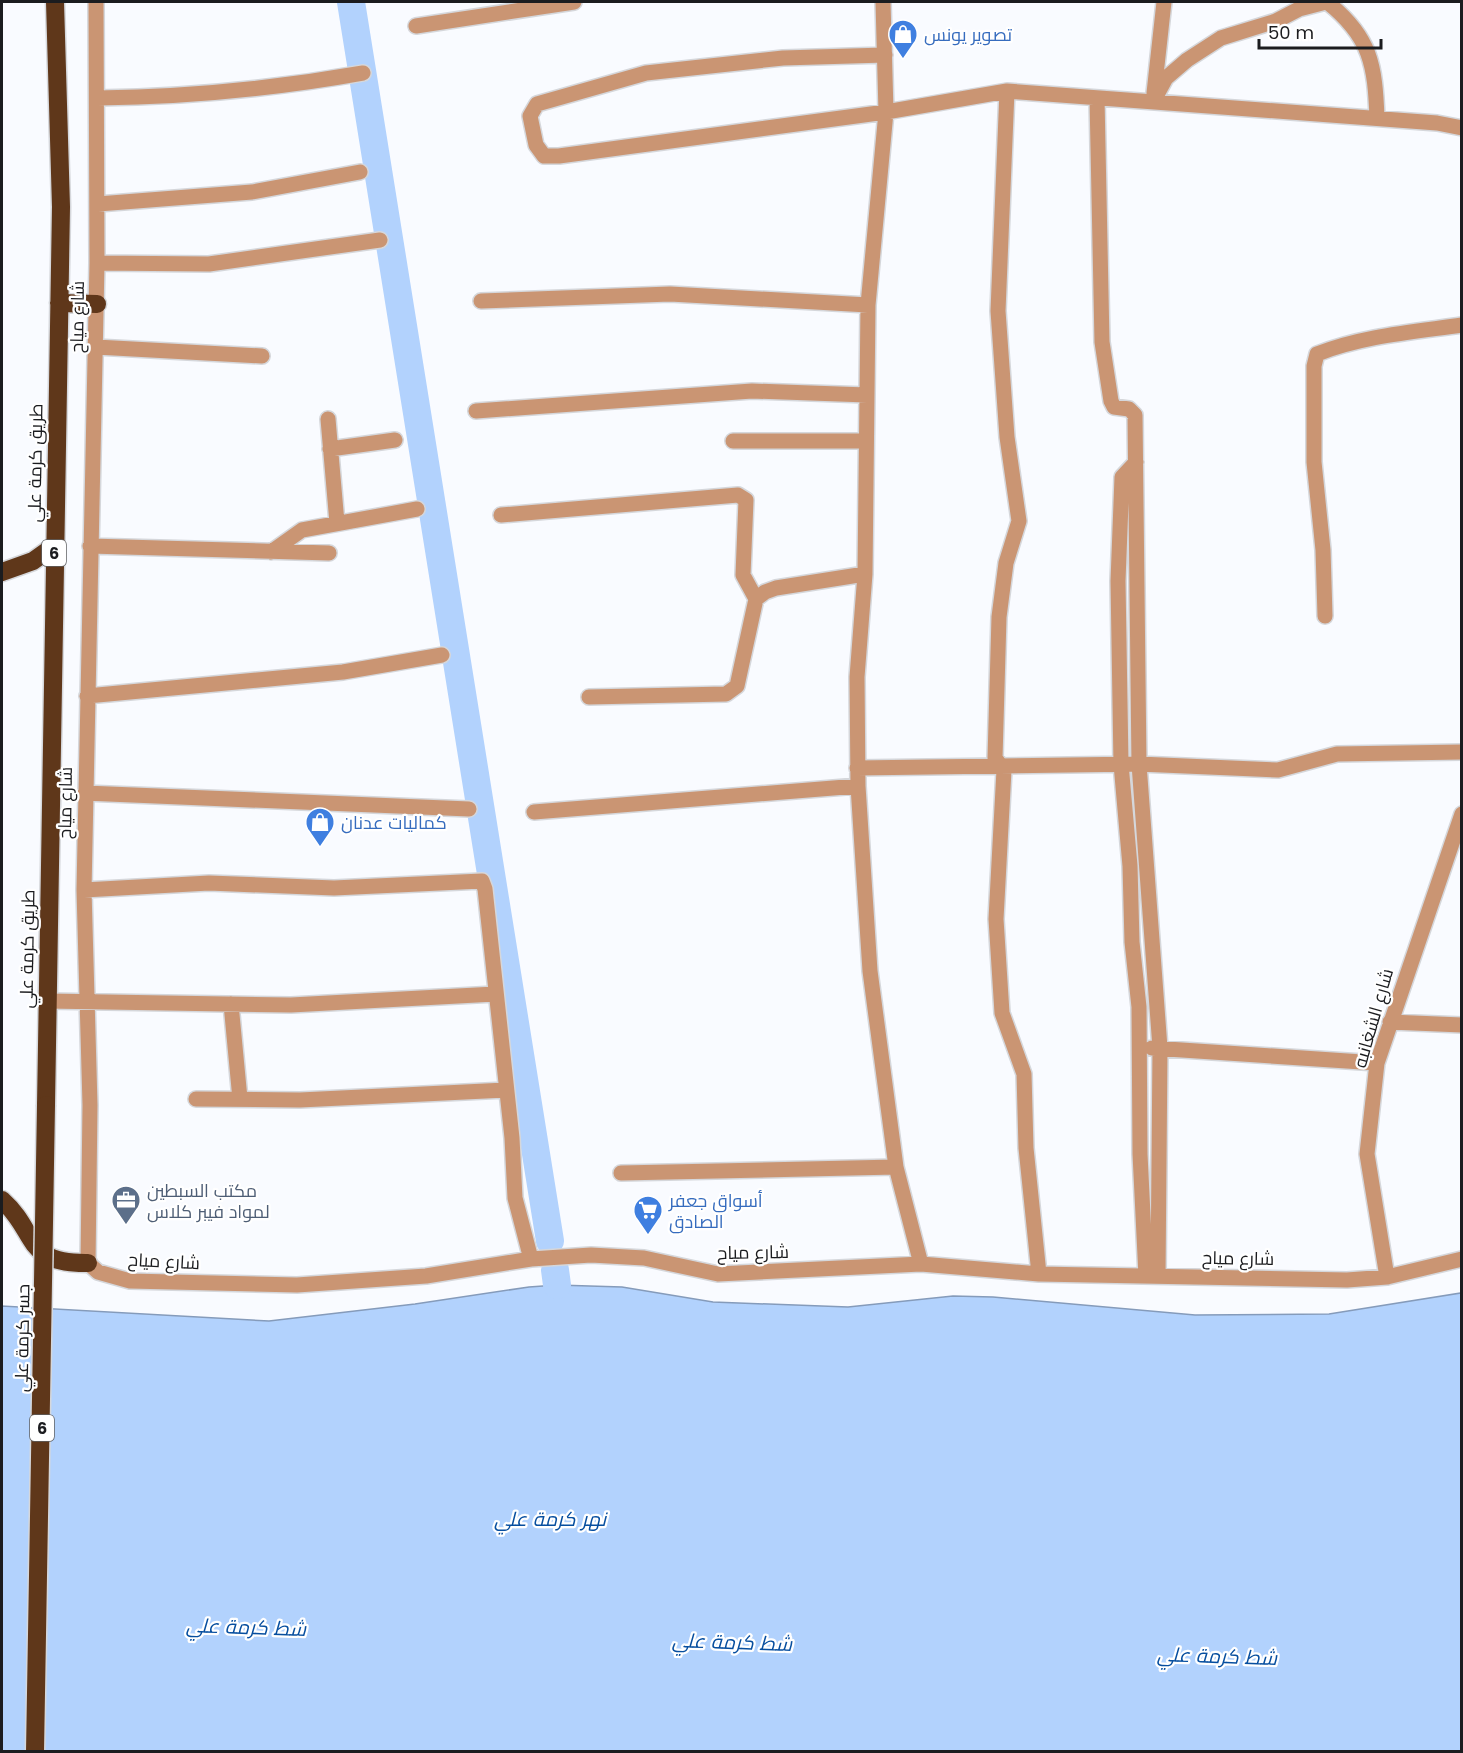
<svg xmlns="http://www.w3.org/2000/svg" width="1463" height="1753" font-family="Poppins,Cairo,sans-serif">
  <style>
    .water { fill: #b2d2fd; stroke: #859bba; stroke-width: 1.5 }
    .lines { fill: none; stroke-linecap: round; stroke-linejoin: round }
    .river { stroke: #b2d2fd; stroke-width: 28 }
    .minor-casing { stroke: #d5d7db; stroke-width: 18 }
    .highway-casing { stroke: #d5d7db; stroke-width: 21 }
    .minor { stroke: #ca9573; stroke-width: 15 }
    .highway { stroke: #5f371a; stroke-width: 18 }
    .highway-bridge-casing { stroke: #d5d7db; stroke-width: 21; stroke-linecap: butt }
    .highway-bridge { stroke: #5f371a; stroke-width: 18 }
    .labels { text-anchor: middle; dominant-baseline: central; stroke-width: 4.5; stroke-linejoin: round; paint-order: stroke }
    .shield { fill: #fff; stroke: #5f6062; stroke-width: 1.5 }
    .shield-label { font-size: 16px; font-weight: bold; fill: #1b1c1f }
    .shop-label { font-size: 18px; fill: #366cbe; stroke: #fff; text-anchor: start }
    .street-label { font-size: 18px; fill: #1b1c1f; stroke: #fff }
    .service-label { font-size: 18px; fill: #4e5e75; stroke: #fff; text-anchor: start }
    .water-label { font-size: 20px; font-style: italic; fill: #064e9f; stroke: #fff }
  </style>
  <rect width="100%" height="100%" fill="#f9fbff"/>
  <path class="water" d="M 557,1285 L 622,1287 L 713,1302 L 848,1307 L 953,1296 L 993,1297 L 1195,1315 L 1329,1314 L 1461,1293 L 1461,1751 L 2,1751 L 2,1306 L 269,1321 L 415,1304 L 529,1287 Z"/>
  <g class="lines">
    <path class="river" d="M 351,2 L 550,1241
      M 555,1270 L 557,1285"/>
    <g class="minor-casing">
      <path id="minor" d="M 96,2 L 97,263 L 84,890 L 90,1105 L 88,1263 L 98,1272 L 130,1281 L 297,1285 L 426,1276 L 531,1259 L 591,1255 L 644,1258 L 718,1274 L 921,1264 L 1039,1274 L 1347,1280 L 1387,1277 L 1462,1259
        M 883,2 L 886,112 L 868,305 L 865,574 L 857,677 L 858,786 L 870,971 L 896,1167 L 921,1264
        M 1327,2 C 1371,37 1375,65 1377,118
        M 416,26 L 574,2
        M 885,55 L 783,58 L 646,73 L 537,104 L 530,116 L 536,145 L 544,156 L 559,156 L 886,112 L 1007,91 L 1437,123 L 1462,128
        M 1007,91 L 998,311 L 1007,437 L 1019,521 L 1006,563 L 999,617 L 995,758 L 1004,770 L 996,919 L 1002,1013 L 1024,1074 L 1026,1148 L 1039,1274
        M 1154,93 L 1164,2
        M 98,98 C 189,97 273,89 363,73
        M 1097,98 L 1102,342 L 1111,401 L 1114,407 L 1129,409 L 1135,415 L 1139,764 L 1278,770 L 1337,754 L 1462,752
        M 1153,102 L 1166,78 L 1187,60 L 1221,38 L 1276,21 L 1299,9 L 1326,2
        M 98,204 L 252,192 L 360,172
        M 97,263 L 209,264 L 380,240
        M 481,301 L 670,294 L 868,305
        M 96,347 L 262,356
        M 476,411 L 752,391 L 867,395
        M 328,419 L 337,523
        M 733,441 L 866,441
        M 330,449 L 395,440
        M 1136,462 L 1122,477 L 1118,581 L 1121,764 L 1130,866 L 1132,942 L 1139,1007 L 1140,1154 L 1146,1276
        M 501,515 L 738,495 L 746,500 L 743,575 L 756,599
        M 90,546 L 329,553
        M 271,552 L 302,530 L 417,509
        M 1325,616 L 1323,550 L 1314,462 L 1314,366 L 1317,354 C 1362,336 1413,332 1462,325
        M 87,696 L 343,672 L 442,655
        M 589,697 L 726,694 L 737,686 L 756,599 L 765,592 L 776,588 L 865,574
        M 857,768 L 1139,764 L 1160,1048 L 1158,1276
        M 85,793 L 469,809
        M 534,812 L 858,786
        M 84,890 L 209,883 L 334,888 L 482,881 L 485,889 L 512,1138 L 515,1198 L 531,1259
        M 47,1001 L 291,1005 L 495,994
        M 231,1004 L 240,1099
        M 1390,1022 L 1462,1025
        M 1152,1048 L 1377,1063
        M 196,1099 L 300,1100 L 506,1090
        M 621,1173 L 896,1167
        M 1387,1277 L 1367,1154 L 1377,1063 L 1462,814"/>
    </g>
    <g class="highway-casing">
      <path id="highway" d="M 59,303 L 97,304
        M 2,572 L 33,561 L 54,546
        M 46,1105 L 61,207 L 55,2
        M 2,1200 C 38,1232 23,1264 88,1263"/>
    </g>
    <use href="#minor" class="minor"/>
    <use href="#highway" class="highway"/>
    <g class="highway-bridge-casing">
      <path id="highway-bridge" d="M 35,1752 L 46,1105"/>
    </g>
    <use href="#highway-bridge" class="highway-bridge"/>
  </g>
  <defs>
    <g id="shop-pin" transform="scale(1.5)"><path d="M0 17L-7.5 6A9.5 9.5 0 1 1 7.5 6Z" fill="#3f7fe0" stroke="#fff"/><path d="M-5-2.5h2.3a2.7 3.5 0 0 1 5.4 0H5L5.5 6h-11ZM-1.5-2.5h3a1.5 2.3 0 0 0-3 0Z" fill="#fff"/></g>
    <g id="office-pin" transform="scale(1.5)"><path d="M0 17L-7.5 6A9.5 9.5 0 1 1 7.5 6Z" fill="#5c6f8a" stroke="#fff"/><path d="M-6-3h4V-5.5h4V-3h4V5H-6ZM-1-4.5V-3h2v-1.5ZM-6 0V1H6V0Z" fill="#fff"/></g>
    <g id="supermarket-pin" transform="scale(1.5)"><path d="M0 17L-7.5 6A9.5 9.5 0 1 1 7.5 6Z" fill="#3f7fe0" stroke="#fff"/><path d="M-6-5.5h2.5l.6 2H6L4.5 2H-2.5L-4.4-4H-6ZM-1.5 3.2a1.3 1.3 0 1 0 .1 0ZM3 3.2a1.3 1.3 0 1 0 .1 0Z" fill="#fff"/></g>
  </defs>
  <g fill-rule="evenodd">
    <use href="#shop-pin" x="903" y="34"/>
    <use href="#shop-pin" x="320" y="822"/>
    <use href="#office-pin" x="126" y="1200"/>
    <use href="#supermarket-pin" x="648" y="1210"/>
  </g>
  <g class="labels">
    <g class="shield">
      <rect x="42" y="540" width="24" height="26" rx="4.5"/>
      <rect x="30" y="1415" width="24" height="26" rx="4.5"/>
    </g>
    <g class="shield-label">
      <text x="54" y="553">6</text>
      <text x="42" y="1428">6</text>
    </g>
    <g class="shop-label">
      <text x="924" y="34">تصوير يونس</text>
      <text x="341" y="822">كماليات عدنان</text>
      <text x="669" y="1200">أسواق جعفر<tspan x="669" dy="21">الصادق</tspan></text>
    </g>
    <g class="street-label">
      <text transform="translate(77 317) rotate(-89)">شارع مياح</text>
      <text transform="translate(35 463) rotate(-89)">طريق كرمة علي</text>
      <text transform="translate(65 803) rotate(-89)">شارع مياح</text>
      <text transform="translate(27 949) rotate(-89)">طريق كرمة علي</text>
      <text transform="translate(1373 1018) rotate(-74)">شارع الشغانبه</text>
      <text transform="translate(753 1252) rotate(-1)">شارع مياح</text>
      <text transform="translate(1238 1258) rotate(1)">شارع مياح</text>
      <text transform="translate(164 1261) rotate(3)">شارع مياح</text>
      <text transform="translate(22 1338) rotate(-89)">جسر كرمة علي</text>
    </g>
    <g class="service-label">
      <text x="147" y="1190">مكتب السبطين<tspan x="147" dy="21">لمواد فيبر كلاس</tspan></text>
    </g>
    <g class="water-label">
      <text x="550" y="1519">نهر كرمة علي</text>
      <text transform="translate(246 1627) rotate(2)">شط كرمة علي</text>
      <text transform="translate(732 1642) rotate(2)">شط كرمة علي</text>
      <text transform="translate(1217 1656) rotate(2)">شط كرمة علي</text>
    </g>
  </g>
  <rect width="1463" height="1753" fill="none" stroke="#1b1c1f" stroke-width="6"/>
  <path d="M1259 39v9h122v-9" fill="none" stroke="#1b1c1f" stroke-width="3"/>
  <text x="1268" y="39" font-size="18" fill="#1b1c1f" stroke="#ffffff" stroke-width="4.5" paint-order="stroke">50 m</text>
</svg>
